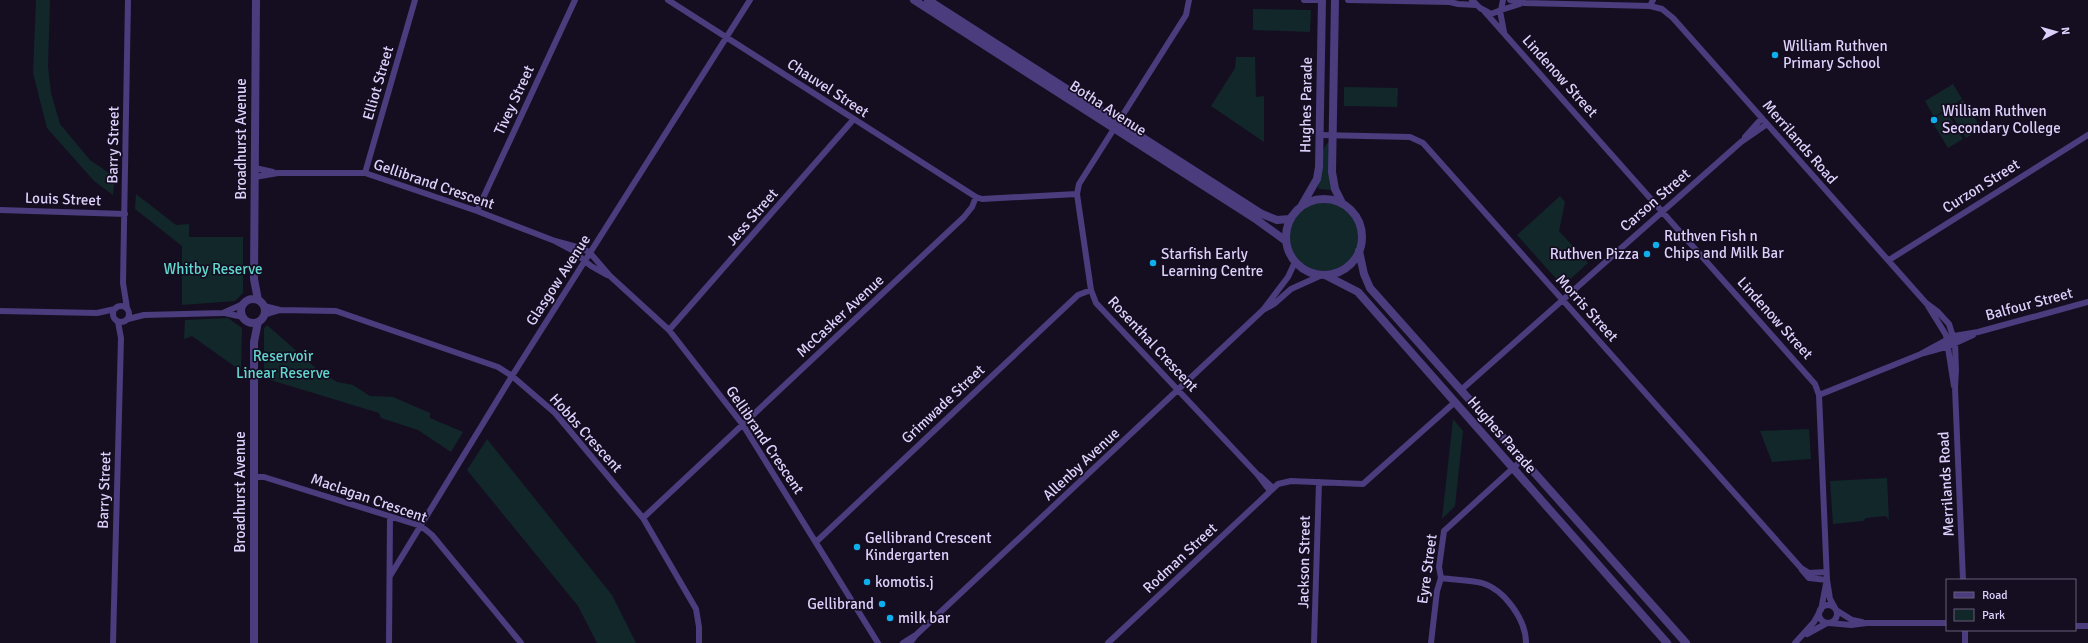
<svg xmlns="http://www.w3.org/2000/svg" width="2088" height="643" font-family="Signika,sans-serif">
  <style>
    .green { fill: #12272a }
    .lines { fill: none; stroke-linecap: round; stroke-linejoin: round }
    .minor { stroke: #4a3c7d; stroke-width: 6 }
    .tertiary { stroke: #4a3c7d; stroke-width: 8 }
    .poi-dot { fill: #0eafec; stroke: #150e21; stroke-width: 1.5 }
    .labels { text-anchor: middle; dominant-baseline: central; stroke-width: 3.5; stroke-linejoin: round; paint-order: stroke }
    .poi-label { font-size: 15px; fill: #ddd1fc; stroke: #150e21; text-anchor: start }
    .street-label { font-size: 15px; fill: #ddd1fc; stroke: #150e21 }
    .park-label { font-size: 15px; fill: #61d8cf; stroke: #150e21 }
  </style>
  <rect width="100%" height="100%" fill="#150e21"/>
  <path class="green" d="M 36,0 L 50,0 L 48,66 L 51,93 L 60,124 L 90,160 L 115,177 L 113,195 L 94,181 L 47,128 L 33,73 Z
    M 1253,9 L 1311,10 L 1310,32 L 1253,30 Z
    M 1236,57 L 1255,57 L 1256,97 L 1264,96 L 1264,142 L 1211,106 L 1235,68 Z
    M 1953,84 L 1962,99 L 1934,117 L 1925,101 Z
    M 1344,87 L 1398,88 L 1397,107 L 1344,106 Z
    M 1963,100 L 1981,128 L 1966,138 L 1948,109 Z
    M 1946,111 L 1963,139 L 1948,148 L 1931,120 Z
    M 1329,142 L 1332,190 L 1320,189 L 1318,188 C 1322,176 1319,147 1329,142 Z
    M 136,194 L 176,225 L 189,224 L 189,237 L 243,237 L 243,293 L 235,301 L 182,305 L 182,246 L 135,209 Z
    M 1560,196 L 1565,202 L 1559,231 L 1588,263 L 1566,283 L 1560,283 L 1517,235 Z
    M1289 236a35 35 0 1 1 70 0a35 35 0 1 1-70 0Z
    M 228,318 L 242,328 L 241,371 L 192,336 L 184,339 L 185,320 Z
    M 267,325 L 318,370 L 337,382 L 353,385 L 370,396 L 393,397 L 430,413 L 430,418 L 463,432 L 451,452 L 418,430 L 381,418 L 379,413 L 264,378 L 264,328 Z
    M 1453,419 L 1463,431 L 1455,506 L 1442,519 Z
    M 1809,429 L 1811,459 L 1772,462 L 1760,431 Z
    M 487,439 L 612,595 L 636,643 L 597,643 L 578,606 L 467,470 Z
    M 1887,478 L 1889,520 L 1886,516 L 1866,518 L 1863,521 L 1833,524 L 1830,481 Z"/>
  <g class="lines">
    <path class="minor" d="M 668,0 L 976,197 L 982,199 L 1077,194
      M 1189,0 L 1186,15 L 1079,184 L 1077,194 L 1091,290 L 1096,303 L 1257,474 L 1270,491
      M 1304,0 L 1322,0
      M 1348,0 L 1450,2 L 1458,4 L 1476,5
      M 1472,0 L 1480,8 L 1491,14 L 1501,10 L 1503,0
      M 1510,0 L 1525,3 L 1650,6 L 1653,0
      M 1650,6 L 1662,9 L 1673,18 L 1926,303 L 1938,312 L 1949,324 L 1955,343 L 1956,370 L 1955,388 L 1963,580
      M 1501,10 L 1520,4
      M 1500,11 L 1504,32
      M 1485,12 L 1815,384 L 1819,395 L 1827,580 L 1830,599 L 1835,608
      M 1320,135 L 1410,137 L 1423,143 L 1801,568 L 1809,573 L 1826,572
      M 1745,137 L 1762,118
      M 255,168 L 273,172
      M 365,173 L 415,0
      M 255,177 L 278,173 L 365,173 L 477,211 L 555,241 L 572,250 L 591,266 L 607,275
      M 0,210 L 125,214
      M 477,211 L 575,0
      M 555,241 L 584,249 L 591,254 L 610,276 L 669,330 L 743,425 L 878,643
      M 1889,260 L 2088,135
      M113 314a8 8 0 1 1 16 0a8 8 0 1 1-16 0Z
      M 264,306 L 280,310 L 336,311 L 498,367 L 512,376 L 555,413 L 643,518 L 696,609 L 699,627 L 699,643
      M 1928,306 L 1946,335 L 1954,386
      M 127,308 L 123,283 L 128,0
      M 1265,309 L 1274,304 L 1291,289 L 1322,275
      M 0,311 L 97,313 L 115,309
      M 225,313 L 243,317
      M 264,315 L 280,310
      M 128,319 L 144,315 L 223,313 L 243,304
      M 669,330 L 853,120
      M 1924,353 L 1949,346 L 1973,335
      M 1461,390 L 1741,142 L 1767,124
      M 1819,395 L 1921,354 L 1954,336 L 1978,332 L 2088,302
      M 1260,476 L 1273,488
      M 254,477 L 264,477 L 421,526 L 432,535 L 521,643
      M 643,518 L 964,217 L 972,207 L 976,197
      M 816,542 L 1078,295 L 1091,290
      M 1802,570 L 1809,578 L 1827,580
      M 390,576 L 512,376 L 750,0
      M 1441,578 C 1454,580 1469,580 1482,583 C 1505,590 1526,620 1526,643
      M1819 614a9 9 0 1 1 18 0a9 9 0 1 1-18 0Z
      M 1821,610 L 1826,584
      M 1836,610 L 1852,620 L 1862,622
      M 1829,623 L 1851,625 L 1867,623 L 1947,623
      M 2075,626 L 2088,626
      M 1807,634 L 1827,623
      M 113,643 L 121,338 L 118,322
      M 389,643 L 390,517
      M 903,643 L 914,636
      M 910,643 L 916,635 L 1263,310 L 1288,277 L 1295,262
      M 1108,643 L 1278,484 L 1291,481 L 1363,484 L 1455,402
      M 1314,643 L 1319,482
      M 1431,643 L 1437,591 L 1441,578 L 1439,567 L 1444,531 L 1522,460
      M 1795,643 L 1814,622 L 1819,613
      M 1965,643 L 1965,630"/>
    <path class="tertiary" d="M 256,0 L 254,279 L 258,300
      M 914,0 L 1257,220 L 1286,241
      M 928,0 L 1262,214 L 1277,220 L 1290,219
      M 1335,0 L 1332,172 L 1335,189 L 1342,203
      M1286 237a38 38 0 1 1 76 0a38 38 0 1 1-76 0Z
      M 1302,205 L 1317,179 L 1319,167 L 1322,0
      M 1359,251 L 1364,274 L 1370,288 L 1686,643
      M 1325,275 L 1358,292 L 1667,643
      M241 311a12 12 0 1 1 24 0a12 12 0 1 1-24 0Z
      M 254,643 L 254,342 L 258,322"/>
  </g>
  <g class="poi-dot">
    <circle cx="1775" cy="55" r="4"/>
    <circle cx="1934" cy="120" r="4"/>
    <circle cx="1656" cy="245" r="4"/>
    <circle cx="1647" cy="254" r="4"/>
    <circle cx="1153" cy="263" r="4"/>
    <circle cx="857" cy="547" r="4"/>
    <circle cx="867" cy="582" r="4"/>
    <circle cx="882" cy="604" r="4"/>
    <circle cx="890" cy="618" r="4"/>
  </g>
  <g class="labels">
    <g class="poi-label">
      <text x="1783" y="46">William Ruthven<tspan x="1783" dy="17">Primary School</tspan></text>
      <text x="1942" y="111">William Ruthven<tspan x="1942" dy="17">Secondary College</tspan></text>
      <text x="1664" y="236">Ruthven Fish n<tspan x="1664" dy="17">Chips and Milk Bar</tspan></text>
      <text x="1161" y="254">Starfish Early<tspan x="1161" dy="17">Learning Centre</tspan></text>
      <text x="1639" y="254" text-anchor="end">Ruthven Pizza</text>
      <text x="865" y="538">Gellibrand Crescent<tspan x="865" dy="17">Kindergarten</tspan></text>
      <text x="875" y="582">komotis.j</text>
      <text x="874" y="604" text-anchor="end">Gellibrand</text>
      <text x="898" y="618">milk bar</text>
    </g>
    <g class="street-label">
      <text transform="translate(1560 76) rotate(48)">Lindenow Street</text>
      <text transform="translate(378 83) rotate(-74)">Elliot Street</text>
      <text transform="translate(828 88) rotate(33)">Chauvel Street</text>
      <text transform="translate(514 100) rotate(-65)">Tivey Street</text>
      <text transform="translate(1306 105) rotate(-89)">Hughes Parade</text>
      <text transform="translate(1108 108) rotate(33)">Botha Avenue</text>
      <text transform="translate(241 139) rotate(-90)">Broadhurst Avenue</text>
      <text transform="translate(1800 142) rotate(49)">Merrilands Road</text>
      <text transform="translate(113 145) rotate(-89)">Barry Street</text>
      <text transform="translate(434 184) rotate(19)">Gellibrand Crescent</text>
      <text transform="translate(1981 186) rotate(-32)">Curzon Street</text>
      <text transform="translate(63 199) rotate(2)">Louis Street</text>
      <text transform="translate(1655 200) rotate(-41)">Carson Street</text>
      <text transform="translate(752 217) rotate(-49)">Jess Street</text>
      <text transform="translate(558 280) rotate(-57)">Glasgow Avenue</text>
      <text transform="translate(2029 304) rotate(-15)">Balfour Street</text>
      <text transform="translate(1587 308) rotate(48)">Morris Street</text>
      <text transform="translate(840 316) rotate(-43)">McCasker Avenue</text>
      <text transform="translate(1775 318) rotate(48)">Lindenow Street</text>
      <text transform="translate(1153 344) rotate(47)">Rosenthal Crescent</text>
      <text transform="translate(943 404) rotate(-43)">Grimwade Street</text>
      <text transform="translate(586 433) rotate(48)">Hobbs Crescent</text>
      <text transform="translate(1502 435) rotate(49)">Hughes Parade</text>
      <text transform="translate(765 440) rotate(56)">Gellibrand Crescent</text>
      <text transform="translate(1081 464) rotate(-43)">Allenby Avenue</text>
      <text transform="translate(1946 484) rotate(-93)">Merrilands Road</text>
      <text transform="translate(104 490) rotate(-88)">Barry Street</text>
      <text transform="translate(240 492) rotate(-90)">Broadhurst Avenue</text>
      <text transform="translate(369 498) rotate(19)">Maclagan Crescent</text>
      <text transform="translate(1180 558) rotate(-43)">Rodman Street</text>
      <text transform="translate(1304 562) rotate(-89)">Jackson Street</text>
      <text transform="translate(1427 569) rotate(-82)">Eyre Street</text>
    </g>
    <g class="park-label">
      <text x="213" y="269">Whitby Reserve</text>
      <text x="283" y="356">Reservoir<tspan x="283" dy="17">Linear Reserve</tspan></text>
    </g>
  </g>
  <rect x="1946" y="579" width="130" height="52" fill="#150e21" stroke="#655c79"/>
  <rect x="1954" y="592" width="20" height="6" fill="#4a3c7d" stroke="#655c79"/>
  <text x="1982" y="599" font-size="12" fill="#ddd1fc">Road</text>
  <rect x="1954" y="609" width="20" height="12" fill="#12272a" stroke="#655c79"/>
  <text x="1982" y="619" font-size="12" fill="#ddd1fc">Park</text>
  <g transform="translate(2056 32) rotate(84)" stroke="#150e21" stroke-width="3" paint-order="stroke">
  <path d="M0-3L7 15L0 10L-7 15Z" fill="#ddd1fc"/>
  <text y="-6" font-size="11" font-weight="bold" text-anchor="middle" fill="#ddd1fc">N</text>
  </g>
</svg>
